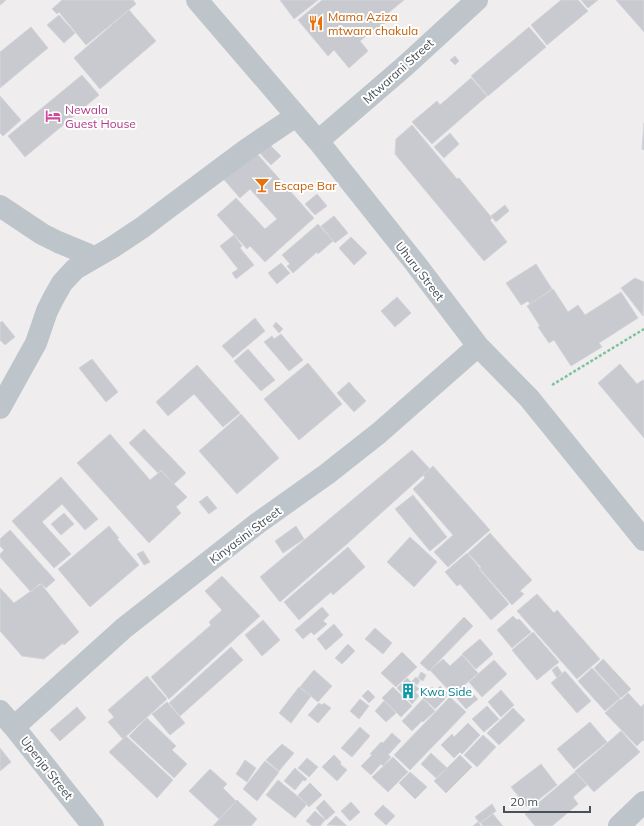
<svg xmlns="http://www.w3.org/2000/svg" width="644" height="826" font-family="Mulish,sans-serif">
  <style>
    .building { fill: #c9cad0; stroke: #d2d4d8 }
    .lines { fill: none; stroke-linecap: round; stroke-linejoin: round }
    .path { stroke: #7cc39d; stroke-width: 2.5; stroke-dasharray: 3 2; stroke-linecap: butt }
    .minor { stroke: #bdc5cb; stroke-width: 22 }
    .labels { text-anchor: middle; dominant-baseline: central; stroke-width: 4; stroke-linejoin: round; paint-order: stroke }
    .food-label { font-size: 12px; fill: #c56008; stroke: #fff; text-anchor: start }
    .street-label { font-size: 12px; fill: #485158; stroke: #fff }
    .hotel-label { font-size: 12px; fill: #b23c85; stroke: #fff; text-anchor: start }
    .culture-label { font-size: 12px; fill: #0d838f; stroke: #fff; text-anchor: start }
  </style>
  <rect width="100%" height="100%" fill="#f0edee"/>
  <path class="building" d="M 0,0 L 6,0 L 0,5 Z
    M 62,0 L 133,0 L 136,4 L 86,45 L 59,12 L 57,14 L 52,9 Z
    M 280,0 L 318,0 L 294,19 Z
    M 322,0 L 404,0 L 387,14 L 390,19 L 375,31 L 374,29 L 360,41 L 368,51 L 349,68 L 334,50 L 328,56 L 298,20 Z
    M 561,0 L 578,0 L 588,11 L 547,45 L 531,25 Z
    M 581,0 L 598,0 L 588,8 Z
    M 616,0 L 644,0 L 644,32 Z
    M 129,10 L 156,41 L 100,89 L 74,58 Z
    M 59,15 L 75,33 L 64,43 L 47,25 Z
    M 31,27 L 48,48 L 0,88 L 0,52 Z
    M 529,27 L 546,47 L 488,96 L 471,76 Z
    M 455,56 L 459,61 L 455,65 L 450,60 Z
    M 82,75 L 99,95 L 25,157 L 8,136 Z
    M 471,78 L 487,96 L 432,144 L 412,122 L 437,101 L 440,105 Z
    M 0,96 L 21,120 L 3,136 L 0,133 Z
    M 644,123 L 644,150 L 642,149 Z
    M 412,125 L 457,179 L 459,178 L 492,218 L 490,220 L 507,242 L 484,261 L 395,154 L 396,139 Z
    M 450,133 L 459,144 L 444,158 L 434,147 Z
    M 265,140 L 281,156 L 271,165 L 256,149 Z
    M 252,148 L 314,218 L 265,262 L 250,246 L 247,249 L 217,215 L 236,198 L 265,229 L 277,219 L 250,189 L 240,198 L 220,175 Z
    M 317,194 L 327,206 L 315,215 L 305,204 Z
    M 505,205 L 509,211 L 496,222 L 491,216 Z
    M 334,216 L 348,233 L 335,243 L 321,226 Z
    M 318,224 L 333,241 L 318,254 L 317,252 L 293,273 L 287,266 L 290,264 L 282,255 Z
    M 234,235 L 242,246 L 240,248 L 254,265 L 236,279 L 232,273 L 238,269 L 220,246 Z
    M 351,237 L 367,253 L 354,265 L 339,248 Z
    M 281,263 L 290,273 L 277,284 L 268,273 Z
    M 536,264 L 552,289 L 530,304 L 528,301 L 521,305 L 506,283 Z
    M 635,278 L 644,282 L 643,316 L 621,288 Z
    M 553,289 L 568,312 L 578,305 L 585,315 L 621,292 L 638,318 L 599,343 L 602,347 L 571,366 L 554,340 L 549,343 L 538,327 L 540,326 L 527,306 Z
    M 397,297 L 411,313 L 395,327 L 381,311 Z
    M 255,318 L 265,331 L 233,358 L 222,346 Z
    M 2,321 L 15,337 L 5,345 L 0,340 L 0,323 Z
    M 276,322 L 283,329 L 279,333 L 273,326 Z
    M 281,334 L 303,360 L 289,371 L 264,342 L 272,336 L 274,339 Z
    M 248,349 L 275,380 L 261,391 L 234,361 Z
    M 92,359 L 118,392 L 106,402 L 79,368 Z
    M 308,363 L 342,404 L 299,440 L 264,399 Z
    M 620,364 L 637,384 L 643,380 L 644,381 L 644,438 L 598,383 Z
    M 197,365 L 240,413 L 223,427 L 194,394 L 168,416 L 156,402 Z
    M 349,382 L 366,401 L 354,412 L 337,393 Z
    M 241,414 L 279,458 L 237,494 L 199,451 Z
    M 144,429 L 186,473 L 174,484 L 161,470 L 158,473 L 129,443 Z
    M 110,434 L 150,480 L 161,471 L 187,497 L 176,507 L 181,513 L 149,543 L 77,463 Z
    M 412,450 L 430,469 L 348,543 L 280,602 L 260,577 Z
    M 433,466 L 490,530 L 448,567 L 434,552 L 453,535 L 413,489 L 425,478 L 423,475 Z
    M 61,477 L 98,519 L 85,530 L 62,504 L 42,522 L 71,554 L 54,568 L 12,521 Z
    M 413,495 L 447,537 L 430,551 L 395,509 Z
    M 207,496 L 217,508 L 209,514 L 199,502 Z
    M 64,513 L 74,524 L 61,535 L 51,524 Z
    M 109,526 L 119,538 L 117,539 L 139,565 L 90,607 L 58,569 Z
    M 296,526 L 304,539 L 283,553 L 275,541 Z
    M 10,530 L 55,580 L 46,588 L 40,583 L 31,592 L 0,557 L 0,554 L 4,550 L 0,546 L 0,539 Z
    M 490,533 L 532,580 L 520,591 L 524,594 L 512,605 L 480,569 L 481,567 L 468,553 Z
    M 410,537 L 437,562 L 414,587 L 387,562 Z
    M 348,547 L 365,567 L 333,595 L 331,592 L 299,620 L 284,602 Z
    M 143,551 L 150,562 L 144,565 L 137,554 Z
    M 467,553 L 480,568 L 479,569 L 509,604 L 491,620 L 460,584 L 457,586 L 445,572 Z
    M 222,576 L 260,616 L 169,699 L 151,677 L 211,625 L 209,622 L 222,610 L 205,591 Z
    M 41,584 L 79,632 L 64,645 L 63,643 L 44,659 L 22,656 L 0,631 L 0,588 L 14,603 Z
    M 537,594 L 554,613 L 557,610 L 600,659 L 577,679 L 517,611 Z
    M 322,607 L 329,615 L 323,621 L 327,624 L 314,635 L 311,632 L 303,639 L 295,630 Z
    M 513,616 L 517,620 L 519,619 L 531,632 L 512,648 L 497,630 Z
    M 464,617 L 473,626 L 429,671 L 420,663 Z
    M 263,620 L 280,640 L 262,656 L 245,635 Z
    M 334,624 L 343,635 L 326,650 L 317,639 Z
    M 375,628 L 392,643 L 383,654 L 365,639 Z
    M 533,632 L 559,662 L 537,680 L 512,650 Z
    M 480,639 L 493,654 L 476,669 L 462,654 Z
    M 348,644 L 355,651 L 342,664 L 335,658 Z
    M 231,647 L 243,660 L 180,716 L 169,703 Z
    M 402,652 L 417,667 L 396,687 L 381,673 Z
    M 462,655 L 478,673 L 453,695 L 430,670 L 443,659 L 450,666 Z
    M 603,659 L 631,689 L 621,698 L 594,668 Z
    M 494,660 L 507,674 L 482,697 L 469,682 Z
    M 557,666 L 562,673 L 557,678 L 552,670 Z
    M 592,668 L 620,698 L 605,711 L 578,681 Z
    M 314,670 L 332,686 L 318,702 L 300,687 Z
    M 565,671 L 591,701 L 577,713 L 551,683 Z
    M 421,672 L 426,675 L 423,681 L 418,678 Z
    M 147,676 L 167,699 L 123,739 L 108,722 L 114,717 L 108,710 Z
    M 416,677 L 420,681 L 417,685 L 412,681 Z
    M 407,678 L 419,689 L 415,692 L 419,696 L 412,704 L 397,688 Z
    M 440,686 L 449,695 L 445,698 L 437,689 Z
    M 465,686 L 478,699 L 466,709 L 454,695 Z
    M 299,687 L 311,696 L 291,723 L 279,713 Z
    M 393,687 L 412,706 L 401,717 L 382,698 Z
    M 432,687 L 445,699 L 435,709 L 422,697 Z
    M 368,690 L 375,697 L 369,703 L 362,696 Z
    M 501,690 L 514,705 L 501,717 L 488,702 Z
    M 628,693 L 641,707 L 644,704 L 644,741 L 643,740 L 637,746 L 605,713 L 620,699 L 621,700 Z
    M 450,697 L 466,712 L 410,770 L 394,755 Z
    M 360,699 L 369,706 L 359,719 L 350,711 Z
    M 423,699 L 435,711 L 423,722 L 422,721 L 412,731 L 402,721 Z
    M 384,701 L 396,713 L 386,722 L 375,711 Z
    M 167,702 L 185,723 L 170,735 L 152,714 Z
    M 319,703 L 322,705 L 324,703 L 331,708 L 318,723 L 308,715 Z
    M 487,706 L 499,719 L 484,732 L 472,719 Z
    M 77,707 L 86,718 L 60,741 L 50,730 Z
    M 513,708 L 525,720 L 499,745 L 487,733 Z
    M 147,718 L 176,746 L 172,750 L 187,764 L 174,778 L 129,736 Z
    M 590,722 L 607,742 L 574,769 L 557,749 Z
    M 468,723 L 480,735 L 462,754 L 460,752 L 454,758 L 441,745 L 452,734 L 454,737 Z
    M 360,727 L 370,736 L 352,757 L 341,748 Z
    M 621,731 L 640,752 L 594,792 L 575,771 Z
    M 392,733 L 401,741 L 388,755 L 391,757 L 383,766 L 381,764 L 371,775 L 361,766 L 372,755 L 370,754 L 381,742 L 383,743 Z
    M 483,735 L 496,747 L 477,767 L 464,755 Z
    M 126,736 L 173,780 L 157,798 L 109,752 Z
    M 282,744 L 294,753 L 279,771 L 266,760 Z
    M 0,748 L 11,762 L 0,771 Z
    M 431,753 L 447,768 L 436,778 L 421,764 Z
    M 334,755 L 341,762 L 340,764 L 347,770 L 337,781 L 322,767 Z
    M 460,755 L 472,767 L 446,793 L 434,781 Z
    M 393,757 L 408,772 L 388,792 L 372,777 Z
    M 307,758 L 318,767 L 309,777 L 298,768 Z
    M 245,760 L 256,768 L 247,782 L 236,774 Z
    M 265,761 L 279,772 L 257,801 L 243,789 Z
    M 541,764 L 557,785 L 528,808 L 511,787 Z
    M 295,768 L 307,779 L 305,781 L 303,780 L 295,790 L 284,781 Z
    M 210,769 L 227,784 L 223,788 L 236,801 L 219,819 L 189,791 Z
    M 410,772 L 427,787 L 415,799 L 399,783 Z
    M 575,772 L 587,785 L 573,797 L 578,804 L 552,826 L 535,826 L 525,814 Z
    M 278,780 L 307,804 L 295,818 L 266,795 Z
    M 310,783 L 322,795 L 309,807 L 298,795 Z
    M 237,800 L 257,819 L 251,826 L 213,826 Z
    M 324,800 L 335,812 L 326,820 L 316,808 Z
    M 351,802 L 360,812 L 350,821 L 341,811 Z
    M 492,804 L 496,811 L 480,823 L 475,817 Z
    M 383,805 L 395,816 L 386,825 L 374,814 Z
    M 315,811 L 325,820 L 320,826 L 312,826 L 306,821 Z
    M 493,814 L 503,826 L 483,826 L 481,823 Z
    M 336,816 L 347,826 L 327,825 Z
    M 478,822 L 481,826 L 473,826 Z"/>
  <g class="lines">
    <path class="path" d="M 552,385 L 644,329"/>
    <path class="minor" d="M 197,0 L 318,141 L 415,263 L 478,346 L 529,398 L 644,540
      M 318,141 L 405,66 L 477,0
      M 0,206 L 42,234 L 58,242 L 94,257
      M 0,408 L 36,343 L 47,311 L 53,299 L 62,283 L 75,269 L 113,247 L 143,227 L 164,211 L 247,149 L 296,116
      M 0,711 L 14,727 L 93,826
      M 14,727 L 124,628 L 258,523 L 327,474 L 379,433 L 478,346
      M 619,826 L 644,802"/>
  </g>
  <defs>
    <g id="restaurant-bare" transform="scale(1.2)"><path d="M-5-6h1v4h1v-4h1v4h1v-4h1v5L-1.5 .5V6h-2V.5L-5-1ZM5-6V6H3V1.5H1.5Q1.5-4 5-6Z" fill="#e8710a" stroke="#fff" stroke-width="2.5" paint-order="stroke"/></g>
    <g id="hotel-bare" transform="scale(1.2)"><path d="M-6-4.5h1.5V1H6V5H4.5V3h-9V5H-6ZM-4 0a1.8 1.8 0 1 1 3.6 0ZM.5 0V-2.5h3Q6-2.5 6 0Z" fill="#d1479c" stroke="#fff" stroke-width="2.5" paint-order="stroke"/></g>
    <g id="bar-bare" transform="scale(1.2)"><path d="M-6-5H6L.8 .8V4.5H3.5V6h-7V4.5H-.8V.8Z" fill="#e8710a" stroke="#fff" stroke-width="2.5" paint-order="stroke"/></g>
    <g id="building-bare" transform="scale(1.2)"><path d="M-4-6H4V6H1V3H-1V6H-4ZM-2.5-4.3h1.7v1.8h-1.7ZM.8-4.3h1.7v1.8H.8ZM-2.5-1h1.7V.8h-1.7ZM.8-1h1.7V.8H.8Z" fill="#0f9aa8" stroke="#fff" stroke-width="2.5" paint-order="stroke"/></g>
  </defs>
  <g fill-rule="evenodd">
    <use href="#restaurant-bare" x="316" y="23"/>
    <use href="#hotel-bare" x="53" y="116"/>
    <use href="#bar-bare" x="262" y="185"/>
    <use href="#building-bare" x="408" y="691"/>
  </g>
  <g class="labels">
    <g class="food-label">
      <text x="328" y="16">Mama Aziza<tspan x="328" dy="14">mtwara chakula</tspan></text>
      <text x="274" y="185">Escape Bar</text>
    </g>
    <g class="street-label">
      <text transform="translate(398 71) rotate(-42)">Mtwarani Street</text>
      <text transform="translate(420 271) rotate(52)">Uhuru Street</text>
      <text transform="translate(245 535) rotate(-37)">Kinyasini Street</text>
      <text transform="translate(47 768) rotate(52)">Upenja Street</text>
    </g>
    <g class="hotel-label">
      <text x="65" y="109">Newala<tspan x="65" dy="14">Guest House</tspan></text>
    </g>
    <g class="culture-label">
      <text x="420" y="691">Kwa Side</text>
    </g>
  </g>
  <path d="M504 806v6h86v-6" fill="none" stroke="#485158" stroke-width="2"/>
  <text x="510" y="806" font-size="12" fill="#485158" stroke="#ffffff" stroke-width="3" paint-order="stroke">20 m</text>
</svg>
